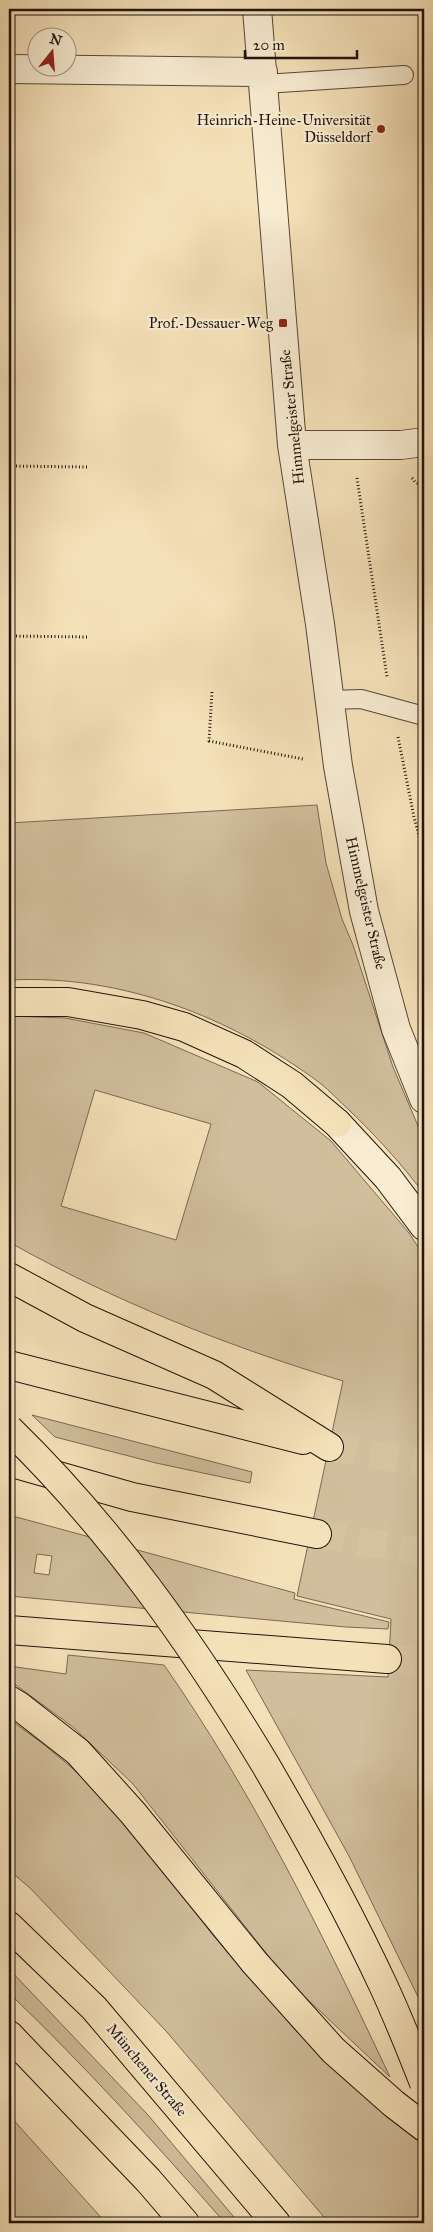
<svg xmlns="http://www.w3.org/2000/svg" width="433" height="2232" font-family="'IM FELL Great Primer',serif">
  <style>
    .green { fill: #d1be9c; stroke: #796954; fill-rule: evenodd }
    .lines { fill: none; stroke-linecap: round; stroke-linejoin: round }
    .highway-tunnel { stroke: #d5c29f; stroke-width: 28; stroke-dasharray: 28 14; stroke-linecap: butt }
    .lane-casing { stroke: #564737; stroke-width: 20 }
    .street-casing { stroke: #564737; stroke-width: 30 }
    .secondary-casing { stroke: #21140c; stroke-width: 30 }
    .highway-casing { stroke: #21140c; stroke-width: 30 }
    .path { stroke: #21140c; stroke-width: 3; stroke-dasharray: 1 2.5; stroke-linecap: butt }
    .lane { stroke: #f8ecd2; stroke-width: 18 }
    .street { stroke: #f8ecd2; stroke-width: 28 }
    .secondary { stroke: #f8ecd2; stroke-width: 28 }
    .highway { stroke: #f5e1b9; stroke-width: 28 }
    .highway-bridge-casing { stroke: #21140c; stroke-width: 30; stroke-linecap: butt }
    .highway-bridge { stroke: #f5e1b9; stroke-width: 28 }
    .poi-dot { fill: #8f2418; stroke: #f8ecd2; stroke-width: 2 }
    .labels { text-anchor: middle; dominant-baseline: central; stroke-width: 4.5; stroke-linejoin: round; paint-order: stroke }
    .poi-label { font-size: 15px; fill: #21140c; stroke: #f8ecd2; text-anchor: end }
    .street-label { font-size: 15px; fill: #21140c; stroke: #f8ecd2 }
  </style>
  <rect width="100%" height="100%" fill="#f5e1b9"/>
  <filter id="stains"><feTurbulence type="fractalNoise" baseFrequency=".004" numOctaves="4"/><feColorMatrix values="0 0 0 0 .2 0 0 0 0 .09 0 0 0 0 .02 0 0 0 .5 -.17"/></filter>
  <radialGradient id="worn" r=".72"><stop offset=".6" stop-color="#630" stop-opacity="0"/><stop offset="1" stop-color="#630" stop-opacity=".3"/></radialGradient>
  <path class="green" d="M 317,805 L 326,863 L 342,919 L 353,945 L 393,1067 L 424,1140 L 424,1194 C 401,1163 376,1136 348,1109 C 339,1101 330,1091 320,1083 C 231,1017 121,974 9,980 L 9,823 Z
    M 9,1016 L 65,1018 L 144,1033 L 258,1082 L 331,1141 L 409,1233 L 424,1256 L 424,2009 L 349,1856 L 246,1670 L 388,1677 L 391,1619 L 297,1596 L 343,1381 C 227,1346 114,1301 9,1242 ZM 95,1090 L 211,1124 L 176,1240 L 61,1206 Z
    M 32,1415 L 252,1472 L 250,1483 L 156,1463 L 55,1437 Z
    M 9,1515 L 295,1593 L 294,1599 L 389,1622 L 388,1629 L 346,1627 L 9,1596 ZM 37,1554 L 52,1556 L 49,1575 L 34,1573 Z
    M 68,1655 L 164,1665 C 254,1794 323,1935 390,2077 L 305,1997 L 270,1958 L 133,1784 L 73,1727 L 9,1680 L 9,1666 L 66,1674 Z
    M 9,1719 L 42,1743 L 71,1767 L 106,1801 L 135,1833 L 212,1934 L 296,2031 L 382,2111 L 418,2141 L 424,2157 L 424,2223 L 329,2223 L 166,2031 L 30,1888 L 9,1870 Z
    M 9,1969 L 148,2115 L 239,2223 L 225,2223 C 156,2144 85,2066 9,1993 Z
    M 9,2115 L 106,2223 L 9,2223 Z"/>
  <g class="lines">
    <path class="highway-tunnel" d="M 329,1447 L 424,1463
      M 317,1534 L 424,1552
      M 387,1659 L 424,1660"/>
    <g class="lane-casing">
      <path id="lane" d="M 264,84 L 404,75
        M 330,700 L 361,699 L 424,716"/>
    </g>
    <g class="street-casing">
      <path id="street" d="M 257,9 L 292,445 L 320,624 L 338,766 L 364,911 L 396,1029 L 424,1099
        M 9,69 L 263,72
        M 292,445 L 401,445 L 424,442"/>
    </g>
    <g class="secondary-casing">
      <path id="secondary" d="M 337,1123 L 388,1178 L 424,1226"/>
    </g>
    <g class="highway-casing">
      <path id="highway" d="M 9,1002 L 68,1002 L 142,1015 L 184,1027 L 244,1054 L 292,1085 L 337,1123
        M 9,1277 L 85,1318 L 214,1375 L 329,1447
        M 9,1365 L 303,1440
        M 9,1462 L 132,1497 L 317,1534
        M 9,1630 L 387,1659
        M 9,1700 L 19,1706 L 78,1752 L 133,1813 L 255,1963 L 333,2050 L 394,2104 L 424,2127
        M 9,1926 L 94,2008 L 276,2223
        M 9,2035 L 148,2180 L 185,2223"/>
    </g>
    <path class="path" d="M 9,466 L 87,467
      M 357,478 L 387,677
      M 412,478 L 415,482 L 424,487
      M 9,636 L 89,637
      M 212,692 L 209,741 L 303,759
      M 398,737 L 414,817 L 424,854"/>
    <use href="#lane" class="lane"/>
    <use href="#street" class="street"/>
    <use href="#secondary" class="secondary"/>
    <use href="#highway" class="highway"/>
    <g class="highway-bridge-casing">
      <path id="highway-bridge" d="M 9,1429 C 111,1528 192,1643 265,1764 C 307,1836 348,1910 383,1985 C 398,2017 411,2050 424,2083"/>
    </g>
    <use href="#highway-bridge" class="highway-bridge"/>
  </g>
  <g class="poi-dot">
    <circle cx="381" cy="129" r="5"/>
    <rect x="278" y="318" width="10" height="10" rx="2.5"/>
  </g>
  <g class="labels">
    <g class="poi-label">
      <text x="371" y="120">Heinrich-Heine-Universität<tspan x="371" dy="17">Düsseldorf</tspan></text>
      <text x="273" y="323">Prof.-Dessauer-Weg</text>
    </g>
    <g class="street-label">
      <text transform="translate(292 417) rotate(-96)">Himmelgeister Straße</text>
      <text transform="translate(366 903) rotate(77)">Himmelgeister Straße</text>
      <text transform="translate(147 2070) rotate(50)">Münchener Straße</text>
    </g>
  </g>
  <rect width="433" height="2232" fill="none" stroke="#f5e1b9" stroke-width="30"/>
  <rect x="10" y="10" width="413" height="2212" fill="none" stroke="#21140c" stroke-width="2.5"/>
  <rect x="15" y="15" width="403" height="2202" fill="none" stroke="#21140c"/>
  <g transform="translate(52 52) rotate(17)"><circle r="24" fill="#f8ecd2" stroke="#a29683"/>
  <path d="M0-4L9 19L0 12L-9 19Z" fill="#8f2418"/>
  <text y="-8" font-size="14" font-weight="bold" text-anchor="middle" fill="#21140c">N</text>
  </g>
  <path d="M245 50v8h112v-8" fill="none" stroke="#21140c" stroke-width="2.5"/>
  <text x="253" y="50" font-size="15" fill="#21140c" stroke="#f8ecd2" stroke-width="4" paint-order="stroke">20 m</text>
  <rect width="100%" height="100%" filter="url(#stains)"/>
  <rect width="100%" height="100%" fill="url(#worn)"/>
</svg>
